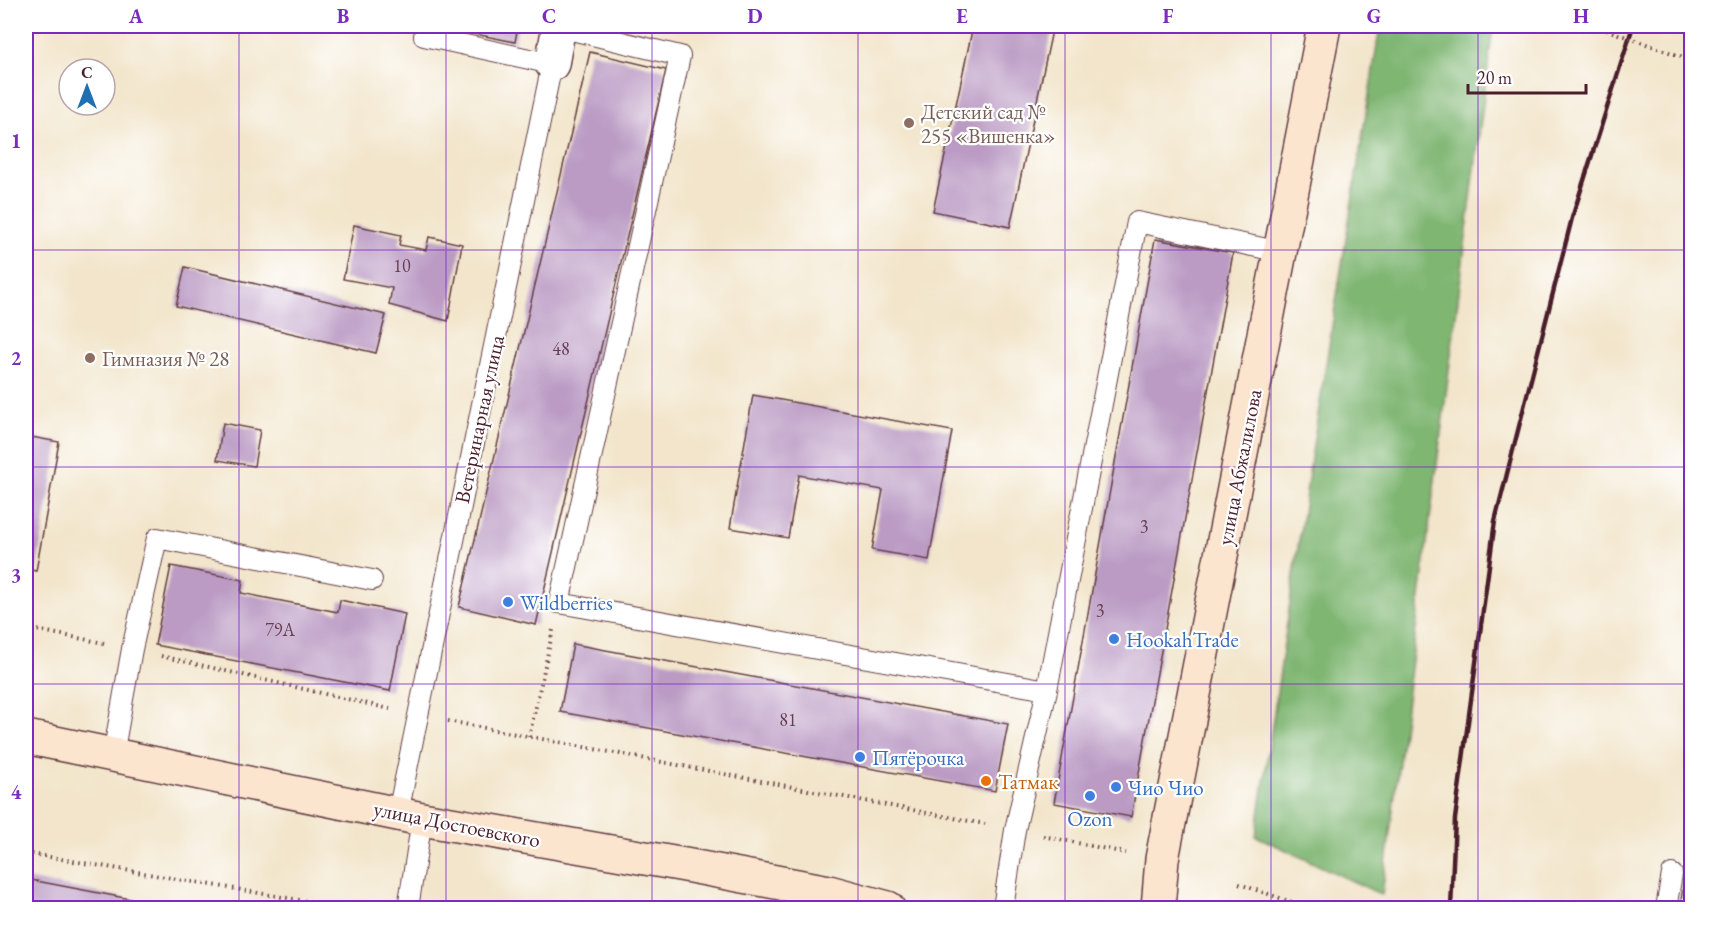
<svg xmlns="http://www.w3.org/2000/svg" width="1717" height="934" font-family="'EB Garamond',serif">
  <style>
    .forest { fill: #7fb672; stroke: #646a4e; stroke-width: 1.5 }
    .building { fill: #bb9bc4 }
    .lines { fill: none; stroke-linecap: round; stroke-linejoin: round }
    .lane-casing { stroke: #633d43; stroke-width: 22 }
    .street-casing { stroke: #633d43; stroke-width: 36 }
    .secondary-casing { stroke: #633d43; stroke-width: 36 }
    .path { stroke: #633d43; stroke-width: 4; stroke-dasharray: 1.5 4.5; stroke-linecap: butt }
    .lane { stroke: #fff; stroke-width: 20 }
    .street { stroke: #fff; stroke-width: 33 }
    .secondary { stroke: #fce5cf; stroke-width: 33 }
    .rail { stroke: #4a1f2b; stroke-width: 4.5 }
    .path-bridge { stroke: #633d43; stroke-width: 4; stroke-dasharray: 1.5 4.5; stroke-linecap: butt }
    .grid { fill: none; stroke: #7b2cbf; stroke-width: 1.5; stroke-opacity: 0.55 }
    .education-dot { fill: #8d6e63; stroke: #fff; stroke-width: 2 }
    .shop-dot { fill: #3f7fe0; stroke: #fff; stroke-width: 2 }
    .food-dot { fill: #e8710a; stroke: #fff; stroke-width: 2 }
    .labels { text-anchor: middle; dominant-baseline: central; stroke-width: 4.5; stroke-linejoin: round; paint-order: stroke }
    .number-label { font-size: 18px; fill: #663e51 }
    .education-label { font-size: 21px; fill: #785e54; stroke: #fff; text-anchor: start }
    .street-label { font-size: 21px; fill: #4a1f2b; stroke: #fff }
    .shop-label { font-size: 21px; fill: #366cbe; stroke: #fff; text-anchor: start }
    .food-label { font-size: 21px; fill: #c56008; stroke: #fff; text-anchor: start }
    .neatline { fill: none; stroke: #7b2cbf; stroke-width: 2 }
    .grid-label { font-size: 20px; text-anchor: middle; font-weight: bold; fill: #7b2cbf }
  </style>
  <rect width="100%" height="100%" fill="#fff"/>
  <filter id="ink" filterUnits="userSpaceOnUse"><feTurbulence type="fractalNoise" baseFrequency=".0167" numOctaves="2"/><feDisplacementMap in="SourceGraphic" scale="12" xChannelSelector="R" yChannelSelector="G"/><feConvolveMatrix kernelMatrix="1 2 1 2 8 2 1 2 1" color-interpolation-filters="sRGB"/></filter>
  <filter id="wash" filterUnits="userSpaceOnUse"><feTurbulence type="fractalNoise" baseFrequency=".008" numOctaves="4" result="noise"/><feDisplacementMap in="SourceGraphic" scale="24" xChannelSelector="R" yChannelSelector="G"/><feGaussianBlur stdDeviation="1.35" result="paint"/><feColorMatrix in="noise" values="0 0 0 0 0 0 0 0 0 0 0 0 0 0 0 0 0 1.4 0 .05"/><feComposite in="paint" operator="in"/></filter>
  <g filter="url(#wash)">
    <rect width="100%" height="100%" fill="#f2e5cb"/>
    <path class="forest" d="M 1380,26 L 1493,26 L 1382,895 L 1256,836 L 1311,458 Z"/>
    <g id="blocks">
      <path class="building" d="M 973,26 L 1053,26 L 1010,227 L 933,211 Z
        M 440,27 L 440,26 L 518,26 L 515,42 Z
        M 590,52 L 666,70 L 536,625 L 459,607 Z
        M 354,225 L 401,235 L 399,245 L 426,250 L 429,237 L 462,244 L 448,321 L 389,305 L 392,288 L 343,279 Z
        M 1155,239 L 1233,253 L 1131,817 L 1054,803 Z
        M 185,267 L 386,315 L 376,353 L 176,306 Z
        M 753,395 L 952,431 L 929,560 L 872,550 L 883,490 L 799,475 L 788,538 L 730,528 Z
        M 223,423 L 260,430 L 254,466 L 217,460 Z
        M 26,436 L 59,442 L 36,571 L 26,569 Z
        M 171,566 L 243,580 L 241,593 L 338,612 L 340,600 L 405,614 L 390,691 L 155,645 Z
        M 573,644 L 1008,724 L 995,791 L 560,712 Z
        M 1689,844 L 1692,845 L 1692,908 L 1680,908 Z
        M 26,879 L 172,907 L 171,908 L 26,908 Z"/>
    </g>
  </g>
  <g filter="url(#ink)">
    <use href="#blocks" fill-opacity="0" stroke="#633d43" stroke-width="1.5"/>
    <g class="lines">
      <g class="lane-casing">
        <path id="lane" d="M 559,27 L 680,56 L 559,603 L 1047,690
          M 113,755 L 132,649 L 157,538 L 372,580
          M 398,813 L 552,64 L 424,36 L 426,26
          M 408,908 L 422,819
          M 1003,908 L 1015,830 L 1047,690 L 1137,222 L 1281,252
          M 1666,908 L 1672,874"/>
      </g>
      <g class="street-casing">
        <path id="street" d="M 552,64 L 559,26"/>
      </g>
      <g class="secondary-casing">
        <path id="secondary" d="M 26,737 L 422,819 L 685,865 L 829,892 L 888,908
          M 1158,908 L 1162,859 L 1324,26"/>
      </g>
      <path class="path" d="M 26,628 L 104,643
        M 161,656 L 390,709
        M 448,721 L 985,824
        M 529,737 L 553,630
        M 1043,836 L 1126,853
        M 26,853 L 346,908
        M 1239,884 L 1309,908"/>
      <use href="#lane" class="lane"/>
      <use href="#street" class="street"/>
      <use href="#secondary" class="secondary"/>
      <path class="rail" d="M 1451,908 L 1455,819 L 1495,521 L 1572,218 L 1633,26"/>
      <path class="path-bridge" d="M 1595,26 L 1692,60"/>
    </g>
  </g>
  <path class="grid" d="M 239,26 L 239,908M 446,26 L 446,908M 652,26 L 652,908M 858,26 L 858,908M 1065,26 L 1065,908M 1271,26 L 1271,908M 1478,26 L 1478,908M 26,250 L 1692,250M 26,467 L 1692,467M 26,684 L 1692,684"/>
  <g class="education-dot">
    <circle cx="909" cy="123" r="6"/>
    <circle cx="90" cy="358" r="6"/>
  </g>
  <g class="shop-dot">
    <circle cx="508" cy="602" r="6"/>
    <circle cx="1114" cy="639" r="6"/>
    <circle cx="860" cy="757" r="6"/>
    <circle cx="1116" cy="787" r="6"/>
    <circle cx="1090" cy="796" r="6"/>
  </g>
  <circle class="food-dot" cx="986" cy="781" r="6"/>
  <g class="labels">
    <g class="number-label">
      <text x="402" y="265">10</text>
      <text x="561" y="348">48</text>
      <text x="1144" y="526">3</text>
      <text x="1100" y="610">3</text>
      <text x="280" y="629">79А</text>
      <text x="788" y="719">81</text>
    </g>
    <g class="education-label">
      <text x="921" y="111">Детский сад №<tspan x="921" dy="24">255 «Вишенка»</tspan></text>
      <text x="102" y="358">Гимназия № 28</text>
    </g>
    <g class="street-label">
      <text transform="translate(479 419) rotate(-78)">Ветеринарная улица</text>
      <text transform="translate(1239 467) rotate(-79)">улица Абжалилова</text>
      <text transform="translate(457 824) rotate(11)">улица Достоевского</text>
    </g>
    <g class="shop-label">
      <text x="520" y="602">Wildberries</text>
      <text x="1126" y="639">HookahTrade</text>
      <text x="872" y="757">Пятёрочка</text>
      <text x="1128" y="787">Чио Чио</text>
      <text x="1090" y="818" text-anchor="middle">Ozon</text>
    </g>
    <g class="food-label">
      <text x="998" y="781">Татмак</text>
    </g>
  </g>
  <rect width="1717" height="934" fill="none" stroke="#fff" stroke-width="66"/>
  <g transform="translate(87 87)"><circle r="28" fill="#ffffff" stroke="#b7a5aa" stroke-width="1.5"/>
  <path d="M0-4.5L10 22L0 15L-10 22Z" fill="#1f6fb2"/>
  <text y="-9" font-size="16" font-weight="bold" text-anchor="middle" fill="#4a1f2b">С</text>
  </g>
  <path d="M1468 84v9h118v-9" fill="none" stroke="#4a1f2b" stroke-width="3"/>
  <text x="1477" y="84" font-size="18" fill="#4a1f2b" stroke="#ffffff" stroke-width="4.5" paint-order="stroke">20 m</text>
  <rect x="33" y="33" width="1651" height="868" class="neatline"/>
  <g class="grid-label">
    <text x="136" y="23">A</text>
    <text x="343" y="23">B</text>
    <text x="549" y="23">C</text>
    <text x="755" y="23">D</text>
    <text x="962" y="23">E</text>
    <text x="1168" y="23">F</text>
    <text x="1374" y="23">G</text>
    <text x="1581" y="23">H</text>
    <text x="16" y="148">1</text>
    <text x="16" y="365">2</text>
    <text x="16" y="582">3</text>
    <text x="16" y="799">4</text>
  </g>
</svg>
